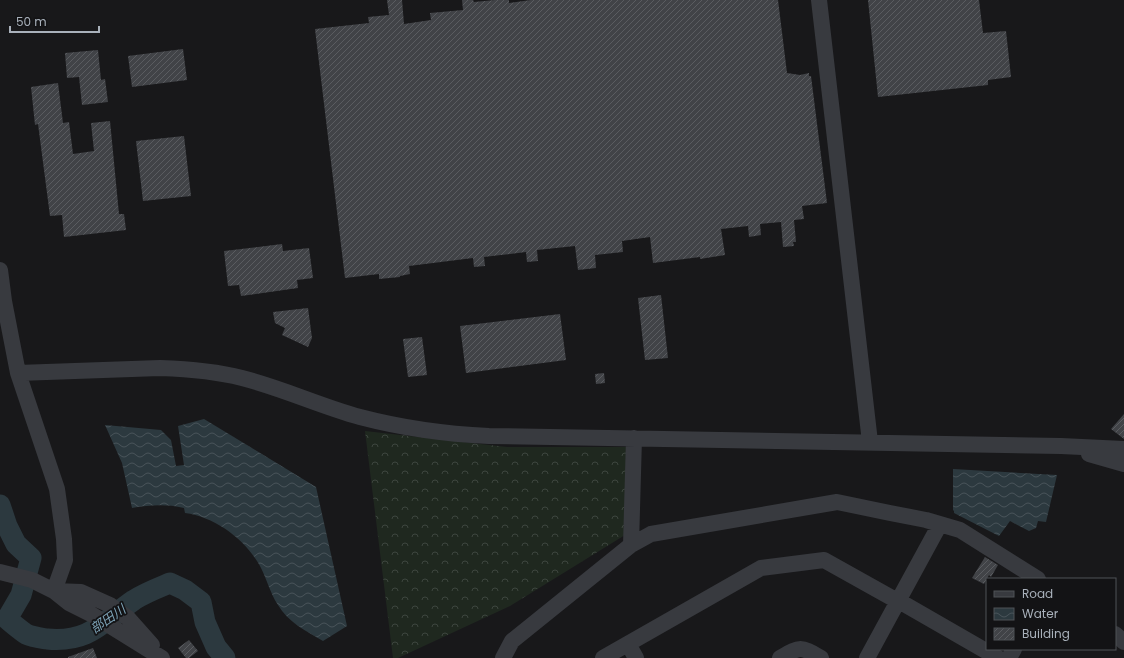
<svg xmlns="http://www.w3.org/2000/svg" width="1124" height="658" font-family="Poppins,'Noto Sans JP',sans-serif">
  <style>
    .forest { fill: url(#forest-crowns) }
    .water { fill: url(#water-waves) }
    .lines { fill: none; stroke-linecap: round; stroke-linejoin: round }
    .river { stroke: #2c393f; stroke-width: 21 }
    .building { fill: url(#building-hatch) }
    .minor { stroke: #383a3f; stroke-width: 16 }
    .labels { text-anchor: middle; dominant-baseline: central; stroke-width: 3.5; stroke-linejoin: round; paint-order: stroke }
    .water-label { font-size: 13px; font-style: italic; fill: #7ea4b8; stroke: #131315 }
  </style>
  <defs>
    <pattern id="forest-crowns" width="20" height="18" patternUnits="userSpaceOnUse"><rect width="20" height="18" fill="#1f281f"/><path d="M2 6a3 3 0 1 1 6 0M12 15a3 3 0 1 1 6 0" fill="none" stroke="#3d453e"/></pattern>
    <pattern id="water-waves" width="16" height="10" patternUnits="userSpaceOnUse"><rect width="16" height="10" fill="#2c393f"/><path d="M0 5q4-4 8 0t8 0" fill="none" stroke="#485359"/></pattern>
    <pattern id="building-hatch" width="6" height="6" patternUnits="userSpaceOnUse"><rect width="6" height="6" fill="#414347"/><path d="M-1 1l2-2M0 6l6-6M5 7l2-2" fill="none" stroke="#5a5c60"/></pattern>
  </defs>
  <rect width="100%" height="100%" fill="#18181a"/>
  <path class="forest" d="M 365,431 L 507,447 L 629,447 L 625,535 L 510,606 L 398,658 L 393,658 Z"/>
  <path class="water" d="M 204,419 L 316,487 L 347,626 L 323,641 C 306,631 288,622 278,605 C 270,593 267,579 260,566 C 245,539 215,517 185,513 L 184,508 C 166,504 150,505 132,508 L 122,463 L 105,425 L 161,430 L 171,440 L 176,466 L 184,465 L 178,426 Z
    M 953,469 L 1057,475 L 1046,522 L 1038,521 L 1036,528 L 1029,531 L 1010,521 L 999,536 L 954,513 L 954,511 L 953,510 Z"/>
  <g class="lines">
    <path class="river" d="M 0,505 L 7,526 L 16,544 L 31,558 L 21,595 L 7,619 C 13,624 20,630 26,634 C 32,637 41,638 47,639 C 90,643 102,622 134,600 C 145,593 158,588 170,583 L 185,590 L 201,602 L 205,622 L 216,647 L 225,658"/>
  </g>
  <path class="building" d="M 387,0 L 402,0 L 404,24 L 431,20 L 430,13 L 463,10 L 462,0 L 473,0 L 474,2 L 495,0 L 509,0 L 509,3 L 531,0 L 778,0 L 787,73 L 800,75 L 809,73 L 809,76 L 811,76 L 827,203 L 802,206 L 804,219 L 794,220 L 796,242 L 793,242 L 794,246 L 783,247 L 781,222 L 760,224 L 761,235 L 749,237 L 748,226 L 721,229 L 725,255 L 700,259 L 700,257 L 653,263 L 650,237 L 622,241 L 623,252 L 595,255 L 596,268 L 578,270 L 575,246 L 537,250 L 538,261 L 527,262 L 526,252 L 484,257 L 485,266 L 474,267 L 473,258 L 409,266 L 410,274 L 400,276 L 400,277 L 379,279 L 379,274 L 345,278 L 315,29 L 369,23 L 368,17 L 389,15 Z
    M 868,0 L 979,0 L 983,33 L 1006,31 L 1011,77 L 988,80 L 988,85 L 878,97 Z
    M 183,49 L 187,80 L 132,87 L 128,56 Z
    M 98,50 L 101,80 L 105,79 L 108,102 L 82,105 L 79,77 L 67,78 L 65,53 Z
    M 58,83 L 63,123 L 69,122 L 73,154 L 94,151 L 91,123 L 110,121 L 119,214 L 124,214 L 126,230 L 64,237 L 62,215 L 50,216 L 38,124 L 35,125 L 31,87 Z
    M 184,136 L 191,196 L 143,201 L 136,141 Z
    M 282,244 L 283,251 L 309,248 L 313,278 L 297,280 L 298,288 L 241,296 L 239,285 L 228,286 L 224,251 Z
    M 661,295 L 668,358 L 645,360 L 638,298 Z
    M 308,308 L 312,338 L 308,347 L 282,335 L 285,328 L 275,323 L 273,312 Z
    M 560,314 L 566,360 L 466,373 L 460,326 Z
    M 422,337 L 427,375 L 408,377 L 403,339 Z
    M 604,373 L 605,383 L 596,384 L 595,374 Z
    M 1124,414 L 1124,439 L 1111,429 Z
    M 985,557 L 998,565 L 991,577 L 989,575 L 984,584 L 972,578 Z
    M 189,640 L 198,651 L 189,658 L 186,658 L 178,648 Z
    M 93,648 L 97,658 L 68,658 L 68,657 Z"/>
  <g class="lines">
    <path class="minor" d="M 819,0 L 870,442
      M 0,270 L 4,301 L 18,373 L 57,489 L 64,539 L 65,560 L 54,591
      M 18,373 L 160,368 C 188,369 215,371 242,378 C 282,388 320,406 360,417 C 402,428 445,434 489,436 L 1061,446 L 1124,449
      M 1089,454 L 1124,464
      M 631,545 L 634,438
      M 0,572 L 32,580 L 54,591 L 69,603 L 91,614 L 162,658
      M 54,591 L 81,592 L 110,605 L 128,618 L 152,645
      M 1115,634 L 1124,642
      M 628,644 L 636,658
      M 503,658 L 512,641 L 631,545 L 651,534 L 837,502 L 890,513 L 926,520 L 960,530 L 1038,579
      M 603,658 L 761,568 L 824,560 L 892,598 L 899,601 L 998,658
      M 780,658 C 801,646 800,646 821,658
      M 867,658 L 940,524
      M 1009,658 L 1014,649"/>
  </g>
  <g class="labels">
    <g class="water-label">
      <text transform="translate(108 619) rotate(-35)">部田川</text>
    </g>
  </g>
  <rect x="986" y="578" width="130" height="72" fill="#131315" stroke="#4f5257"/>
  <rect x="994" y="591" width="20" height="6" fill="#383a3f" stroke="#4f5257"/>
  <text x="1022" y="598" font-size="12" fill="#a9b1bb">Road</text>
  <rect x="994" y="608" width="20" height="12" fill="url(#water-waves)" stroke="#4f5257"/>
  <text x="1022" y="618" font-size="12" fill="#a9b1bb">Water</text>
  <rect x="994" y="628" width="20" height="12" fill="url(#building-hatch)" stroke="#4f5257"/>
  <text x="1022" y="638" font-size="12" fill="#a9b1bb">Building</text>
  <path d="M10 26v6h89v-6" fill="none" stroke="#a9b1bb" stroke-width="2"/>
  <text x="16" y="26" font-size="12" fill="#a9b1bb" stroke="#131315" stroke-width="3" paint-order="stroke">50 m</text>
</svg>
